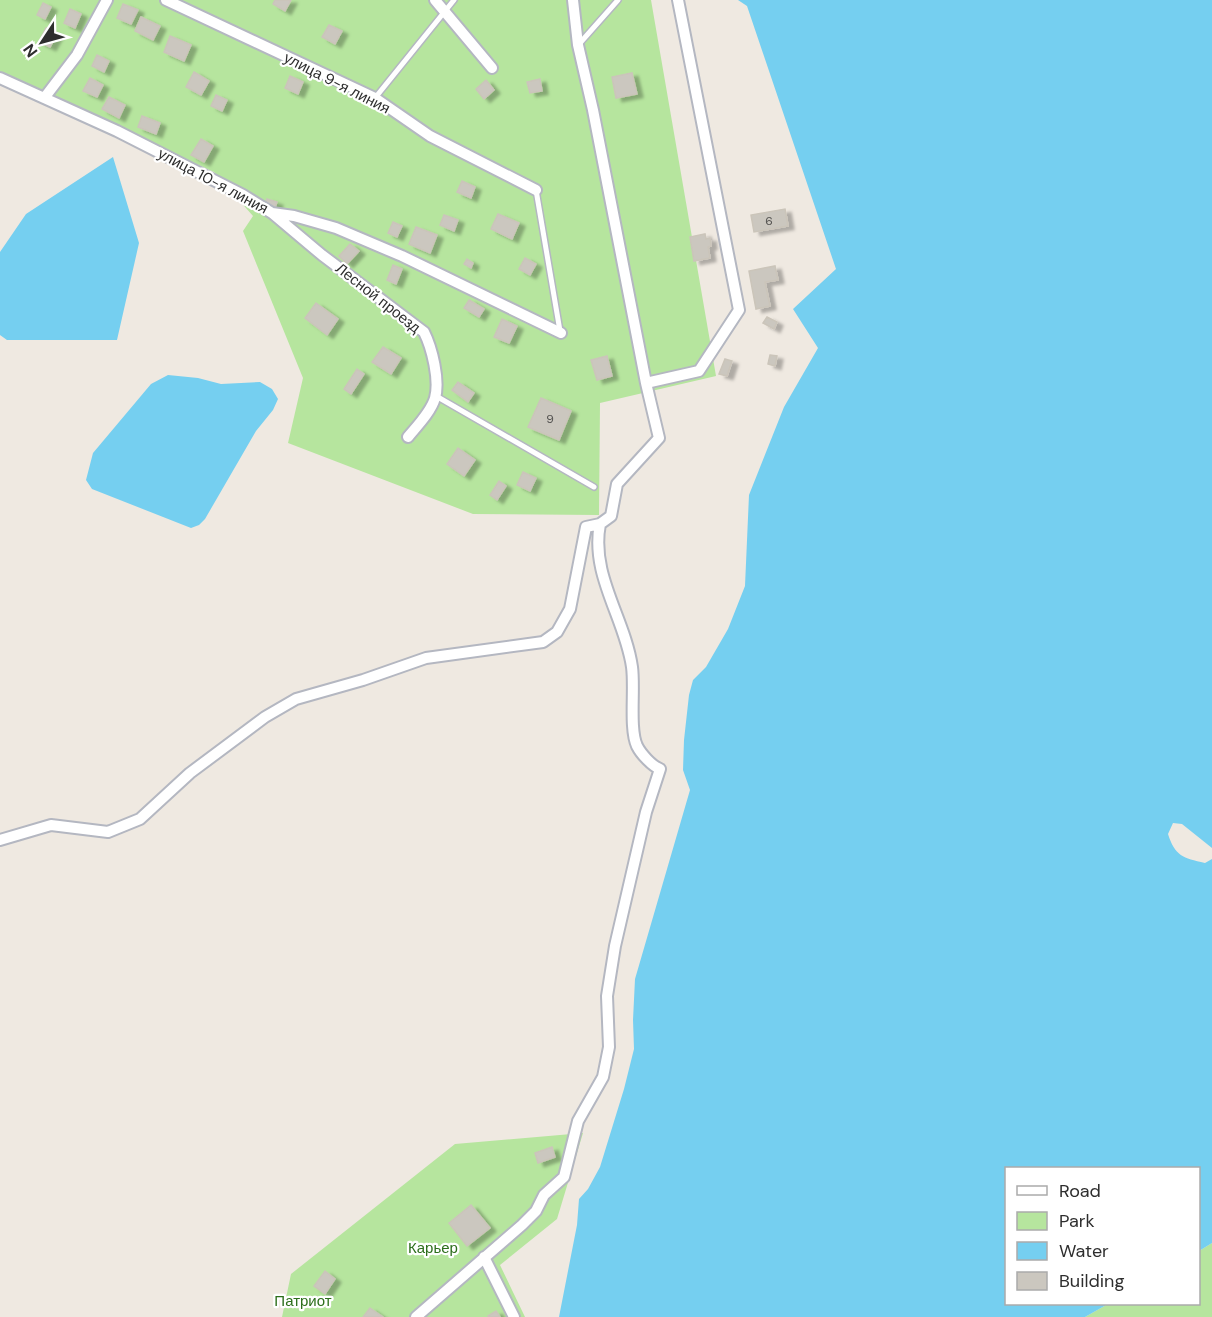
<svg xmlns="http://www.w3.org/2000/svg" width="1212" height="1317" font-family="'DM Sans',sans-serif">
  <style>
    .green { fill: #b6e59e }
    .water { fill: #75cff0 }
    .building { fill: #cbc7bf; stroke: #cbc5ba; stroke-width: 1.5; filter: url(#shadow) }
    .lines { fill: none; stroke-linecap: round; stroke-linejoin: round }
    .lane-casing { stroke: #b4b7c1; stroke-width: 8 }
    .street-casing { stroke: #b4b7c1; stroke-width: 14 }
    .lane { stroke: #fff; stroke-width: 5 }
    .street { stroke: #fff; stroke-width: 10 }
    .labels { text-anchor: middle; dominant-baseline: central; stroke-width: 4.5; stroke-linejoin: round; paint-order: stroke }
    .number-label { font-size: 12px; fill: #555452 }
    .street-label { font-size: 15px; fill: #2e2e2e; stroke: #fff }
    .park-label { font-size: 15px; fill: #2c6e1b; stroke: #fff }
  </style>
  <defs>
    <filter id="shadow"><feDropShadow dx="6" dy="3.5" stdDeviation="1.5" flood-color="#0004"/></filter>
  </defs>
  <rect width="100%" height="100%" fill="#efe9e1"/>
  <path class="green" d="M 0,0 L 651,0 L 716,376 L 600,403 L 599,515 L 473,514 L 288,443 L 303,378 L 243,231 L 253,216 L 214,172 L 0,74 Z
    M 583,1133 L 557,1219 L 500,1265 L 525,1317 L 282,1317 L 291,1274 L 455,1144 Z
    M 1212,1243 L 1212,1317 L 1085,1317 L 1108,1304 L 1198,1304 L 1199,1251 Z"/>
  <path class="water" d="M 738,0 L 1212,0 L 1212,848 L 1182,824 L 1173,823 L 1168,834 C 1175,856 1183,858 1205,863 L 1212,859 L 1212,1243 L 1199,1251 L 1198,1168 L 1006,1168 L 1006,1304 L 1108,1304 L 1085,1317 L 559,1317 L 577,1225 L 579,1199 L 588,1189 L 600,1167 L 624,1089 L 634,1049 L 633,1020 L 635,979 L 690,790 L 683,770 L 684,740 L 689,695 L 693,680 L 706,667 L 728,629 L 745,586 L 749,495 L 784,407 L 818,348 L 793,309 L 836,269 L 747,6 Z
    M 113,157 L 139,243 L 117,340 L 7,340 L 0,335 L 0,252 L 26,214 Z
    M 168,375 L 198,378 L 221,384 L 260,382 L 272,389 L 278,399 L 273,410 L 256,431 L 205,519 L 199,525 L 191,528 L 92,489 L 86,480 L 93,453 L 151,384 Z"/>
  <path class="building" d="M 275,0 L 291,0 L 285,11 L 273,4 Z
    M 43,3 L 51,7 L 45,19 L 37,15 Z
    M 123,4 L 138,10 L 131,24 L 117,18 Z
    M 70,9 L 81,14 L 75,28 L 64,23 Z
    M 141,17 L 160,26 L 153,40 L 135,31 Z
    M 329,25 L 342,31 L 335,44 L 322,37 Z
    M 46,28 L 57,34 L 50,47 L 39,42 Z
    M 170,36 L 191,45 L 184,61 L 164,52 Z
    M 97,55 L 109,61 L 104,72 L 92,66 Z
    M 194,72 L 209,81 L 201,95 L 186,87 Z
    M 632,73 L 637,94 L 616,98 L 612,77 Z
    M 290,76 L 303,82 L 298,94 L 285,88 Z
    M 90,78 L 103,85 L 97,97 L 83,91 Z
    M 540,79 L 542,91 L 530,93 L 527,82 Z
    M 486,80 L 494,90 L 484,99 L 476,89 Z
    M 216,95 L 227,100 L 222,111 L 211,106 Z
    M 109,97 L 125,105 L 119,118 L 102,109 Z
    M 142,116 L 160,123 L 156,134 L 138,127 Z
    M 201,139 L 213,146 L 204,162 L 191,155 Z
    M 462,181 L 475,187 L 471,198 L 457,192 Z
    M 267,199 L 277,202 L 275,208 L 265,204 Z
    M 785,209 L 788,226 L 754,232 L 751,215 Z
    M 498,214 L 519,223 L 512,239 L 491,229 Z
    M 444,215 L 458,220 L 454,231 L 440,225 Z
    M 393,222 L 402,226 L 397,237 L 388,233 Z
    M 416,227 L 437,235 L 430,253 L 409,244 Z
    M 705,234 L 706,239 L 710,238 L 711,246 L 708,247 L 710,258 L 694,261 L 690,237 Z
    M 350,244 L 359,251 L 347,264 L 339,256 Z
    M 525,258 L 536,264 L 530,275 L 519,269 Z
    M 467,259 L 473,263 L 471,268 L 464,264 Z
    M 393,265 L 402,269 L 396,284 L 387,280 Z
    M 775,266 L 778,280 L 765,282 L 770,306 L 756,309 L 749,271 Z
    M 469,300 L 484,309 L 479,317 L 464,308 Z
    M 316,303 L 338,319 L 327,335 L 305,318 Z
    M 767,317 L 777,322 L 774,329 L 763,323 Z
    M 502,319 L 517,326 L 509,343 L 494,337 Z
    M 383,347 L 401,358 L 391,374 L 372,362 Z
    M 770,355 L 777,356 L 775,366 L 768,364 Z
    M 607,356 L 612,376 L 597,380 L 591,360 Z
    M 725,359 L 732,361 L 727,376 L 719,374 Z
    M 357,369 L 364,374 L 351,394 L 344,389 Z
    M 458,382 L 474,393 L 468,402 L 452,390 Z
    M 541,398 L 571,411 L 559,440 L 528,427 Z
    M 458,448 L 475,460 L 464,476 L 447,464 Z
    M 523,472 L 536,478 L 530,491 L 517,485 Z
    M 499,481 L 506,486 L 497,500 L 490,495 Z
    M 552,1147 L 555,1157 L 538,1163 L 535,1153 Z
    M 471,1205 L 490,1228 L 467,1246 L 449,1223 Z
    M 325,1271 L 335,1279 L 325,1294 L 314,1286 Z
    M 370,1308 L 383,1317 L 363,1317 Z
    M 496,1311 L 500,1317 L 489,1317 L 488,1316 Z"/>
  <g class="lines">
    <g class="lane-casing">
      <path id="lane" d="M 580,43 L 618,0
        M 375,98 L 454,0
        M 536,190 L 560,331
        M 436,396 L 594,487"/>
    </g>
    <g class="street-casing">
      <path id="street" d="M 166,0 L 375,98 L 430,136 L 536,190
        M 435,0 L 492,68
        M 573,0 L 578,45 L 593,110 L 646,383
        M 0,78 L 117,131 L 243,195 L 272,213 L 294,216 L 336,228 L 402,256 L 561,333
        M 45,97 L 77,55 L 107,0
        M 272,213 L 322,255 L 424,332 C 432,348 440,380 435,398 C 431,412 417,426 408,437
        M 0,840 L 51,825 L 108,832 L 140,819 L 190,773 L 265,717 L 296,699 L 363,680 L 426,658 L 543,642 L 557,632 L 570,609 L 586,527 L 600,524 L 611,516 L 617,484 L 659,438 L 646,383 L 699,371 L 739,310 L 678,0
        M 484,1257 L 514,1317
        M 416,1317 L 522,1225 L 536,1211 L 544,1195 L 564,1177 L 578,1121 L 603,1077 L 609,1047 L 607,996 L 615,946 L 646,812 L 660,769 C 652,766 641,754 637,746 C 629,729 635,688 632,667 C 625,618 590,575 600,524"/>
    </g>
    <use href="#lane" class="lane"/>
    <use href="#street" class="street"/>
  </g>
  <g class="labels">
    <g class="number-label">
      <text x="769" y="221">6</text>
      <text x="550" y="419">9</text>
    </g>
    <g class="street-label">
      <text transform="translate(337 83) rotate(27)">улица 9-я линия</text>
      <text transform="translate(213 181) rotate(28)">улица 10-я линия</text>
      <text transform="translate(378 298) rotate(38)">Лесной проезд</text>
    </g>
    <g class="park-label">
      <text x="433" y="1248">Карьер</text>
      <text x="303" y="1301">Патриот</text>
    </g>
  </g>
  <rect x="1005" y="1167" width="195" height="138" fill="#ffffff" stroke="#ababab" stroke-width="1.5"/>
  <rect x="1017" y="1186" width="30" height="9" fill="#ffffff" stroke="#ababab" stroke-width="1.5"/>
  <text x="1059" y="1197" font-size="18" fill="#2e2e2e">Road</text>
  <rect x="1017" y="1212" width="30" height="18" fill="#b6e59e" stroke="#ababab" stroke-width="1.5"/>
  <text x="1059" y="1227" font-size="18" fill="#2e2e2e">Park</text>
  <rect x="1017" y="1242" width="30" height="18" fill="#75cff0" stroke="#ababab" stroke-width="1.5"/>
  <text x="1059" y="1257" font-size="18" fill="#2e2e2e">Water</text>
  <rect x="1017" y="1272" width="30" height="18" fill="#cbc7bf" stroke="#ababab" stroke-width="1.5"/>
  <text x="1059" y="1287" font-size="18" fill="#2e2e2e">Building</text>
  <g transform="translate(42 42) rotate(234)" stroke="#ffffff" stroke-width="4.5" paint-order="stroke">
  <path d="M0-4.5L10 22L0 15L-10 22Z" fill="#2e2e2e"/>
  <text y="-9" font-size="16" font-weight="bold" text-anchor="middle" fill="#2e2e2e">N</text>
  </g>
</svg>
